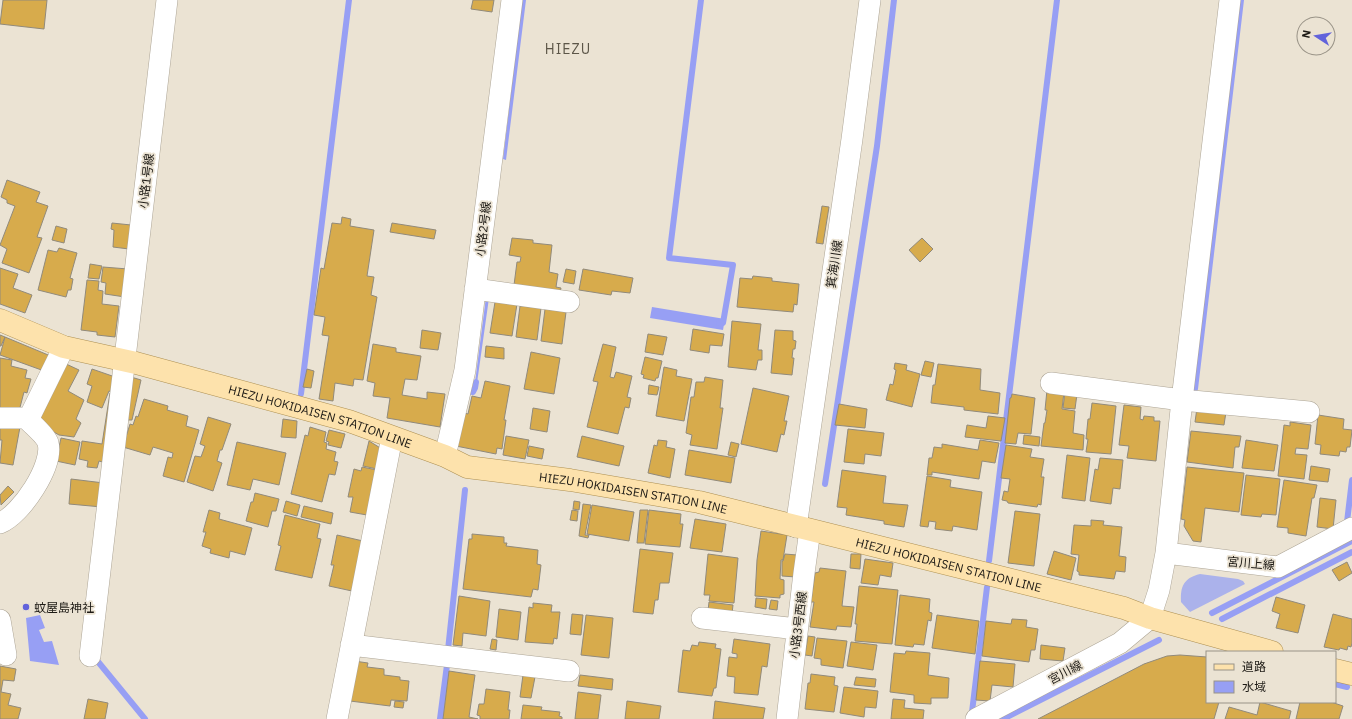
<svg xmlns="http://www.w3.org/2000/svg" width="1352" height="719" font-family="'IBM Plex Sans','Noto Sans JP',sans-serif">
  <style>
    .green { fill: #abb2eb }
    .water { fill: #979ff4 }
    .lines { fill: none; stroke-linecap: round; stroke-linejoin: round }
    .stream { stroke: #979ff4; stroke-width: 6 }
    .building { fill: #d7ab4c; stroke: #918a7b }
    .minor-casing { stroke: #ada596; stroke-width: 22 }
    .major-casing { stroke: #ad9053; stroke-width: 23 }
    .minor { stroke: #fff; stroke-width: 21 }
    .major { stroke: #fde2ac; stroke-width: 22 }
    .poi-dot { fill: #6263db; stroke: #ebe3d3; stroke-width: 1.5 }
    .labels { text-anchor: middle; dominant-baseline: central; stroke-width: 3.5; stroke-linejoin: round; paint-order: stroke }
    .street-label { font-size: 12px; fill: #1d1a15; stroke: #ebe3d3 }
    .poi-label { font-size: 12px; fill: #1d1a15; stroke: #ebe3d3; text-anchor: start }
    .quarter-label { font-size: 14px; letter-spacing: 1px; fill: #5c5648; stroke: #ebe3d3 }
  </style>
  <rect width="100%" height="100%" fill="#ebe3d3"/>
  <path class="green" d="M 1200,574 L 1238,579 L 1243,581 L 1245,584 L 1190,612 L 1181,602 C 1180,586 1184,578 1200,574 Z"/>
  <path class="water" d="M 522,0 L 526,0 L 506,160 L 503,159 Z
    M 486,297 L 489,298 L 476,390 L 474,390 Z
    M 652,307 L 725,319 L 723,330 L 650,318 Z
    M 40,615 L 45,628 L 39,630 L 44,642 L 52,641 L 59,665 L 30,661 L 26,618 Z"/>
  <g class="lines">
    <path class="stream" d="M 701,0 L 669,258 L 733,265 L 723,323 L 719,323
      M 1195,389 L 1241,0
      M 301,394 L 349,0
      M 467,396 L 468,391 L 473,392 L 475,388 L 476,382
      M 825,484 L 877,146 L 894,0
      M 1347,522 L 1352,480
      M 989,561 L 1057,0
      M 1212,613 L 1352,541
      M 1222,619 L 1352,552
      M 448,650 L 465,490
      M 95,657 L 95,658 L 145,719
      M 1335,684 L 1347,687
      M 972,712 L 987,587
      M 440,719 L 447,665
      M 1003,719 L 1159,640"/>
  </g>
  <path class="building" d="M 3,0 L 47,0 L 44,29 L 0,24 Z
    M 473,0 L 494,0 L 492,12 L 471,9 Z
    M 7,180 L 40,192 L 36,202 L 48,206 L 37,237 L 42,238 L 29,273 L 2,263 L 7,249 L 0,245 L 15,206 L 7,203 L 7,200 L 1,197 Z
    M 822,206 L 829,207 L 823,244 L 816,243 Z
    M 342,217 L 351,219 L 350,226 L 374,230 L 367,276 L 374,277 L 371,295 L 377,297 L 363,380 L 354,379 L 353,386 L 335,383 L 333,401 L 319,399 L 329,336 L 322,335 L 325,317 L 314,315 L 321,268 L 324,269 L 332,223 L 341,224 Z
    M 112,223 L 131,225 L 129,249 L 113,247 L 114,230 L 111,229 Z
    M 392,223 L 436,230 L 434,239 L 390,232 Z
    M 56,226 L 67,229 L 64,243 L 52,240 Z
    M 512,238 L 533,240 L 533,243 L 552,245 L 549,272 L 558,274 L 556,287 L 561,288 L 560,292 L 514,285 L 517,262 L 520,262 L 521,257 L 509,255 Z
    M 922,238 L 933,249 L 920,262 L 909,250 Z
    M 59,248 L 77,253 L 70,278 L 73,279 L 71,290 L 68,290 L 66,297 L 38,290 L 48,250 L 57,252 Z
    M 90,264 L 102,266 L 99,279 L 88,278 Z
    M 103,267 L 128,269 L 125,297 L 105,294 L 106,283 L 101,282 Z
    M 0,268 L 18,274 L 13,288 L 32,295 L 25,313 L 0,304 Z
    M 566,269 L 576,271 L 574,284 L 563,282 Z
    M 583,269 L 633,278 L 630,293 L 612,291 L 611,295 L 579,290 Z
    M 753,276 L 772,278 L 772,281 L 799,284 L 797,305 L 794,304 L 793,312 L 737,307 L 740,278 L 752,279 Z
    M 87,280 L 99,281 L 98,290 L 103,291 L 102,304 L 119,306 L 115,337 L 97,335 L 97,332 L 81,330 Z
    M 495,302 L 517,304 L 512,336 L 490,333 Z
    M 520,306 L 541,308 L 537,340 L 516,337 Z
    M 545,309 L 566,312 L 562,344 L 541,341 Z
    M 732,321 L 761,324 L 758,350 L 762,350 L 762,360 L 758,360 L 756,370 L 728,367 Z
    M 693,329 L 724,334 L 722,346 L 710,345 L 709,353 L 690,350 Z
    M 422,330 L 441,333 L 438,350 L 420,348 Z
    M 775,330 L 793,331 L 793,340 L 796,341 L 795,349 L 793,349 L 792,358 L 794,358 L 792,375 L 771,373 Z
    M 648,334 L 667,337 L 663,355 L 645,352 Z
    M 0,335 L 5,337 L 1,346 L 0,346 Z
    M 5,337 L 53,357 L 47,372 L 0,355 Z
    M 373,344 L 396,348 L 396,352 L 421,356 L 417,380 L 405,379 L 402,395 L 427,399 L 427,392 L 445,394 L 440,427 L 387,418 L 390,398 L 373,396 L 375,383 L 367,381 Z
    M 603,344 L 616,347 L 610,377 L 614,378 L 616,372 L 632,376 L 627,397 L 631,398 L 629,408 L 625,407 L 618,434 L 587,427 L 598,382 L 593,381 Z
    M 486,346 L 504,348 L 504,359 L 485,357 Z
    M 531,352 L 560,358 L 554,394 L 524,389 Z
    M 645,357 L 662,361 L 658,378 L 656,378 L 655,381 L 643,378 L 644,375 L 641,374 Z
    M 0,358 L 12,360 L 11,366 L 27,370 L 25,378 L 31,379 L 27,393 L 24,392 L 18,415 L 0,410 Z
    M 925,361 L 934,363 L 931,377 L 921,375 Z
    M 64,363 L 79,370 L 68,391 L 84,400 L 76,419 L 81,423 L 74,437 L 59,435 L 33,420 Z
    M 895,363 L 907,365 L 906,370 L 920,374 L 912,407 L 886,400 L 890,384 L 893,385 L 896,370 L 894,369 Z
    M 938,364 L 981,369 L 980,390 L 1000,393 L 998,414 L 964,410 L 964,407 L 931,403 L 933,385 L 935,385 Z
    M 664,367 L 677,370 L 676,376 L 692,379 L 684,421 L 656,416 Z
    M 92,369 L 118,378 L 112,392 L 109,391 L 102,408 L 87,402 L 92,386 L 87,384 Z
    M 307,369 L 314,371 L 311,388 L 303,387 Z
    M 131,377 L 141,380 L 132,420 L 125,420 Z
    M 705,377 L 723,380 L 720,408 L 723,408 L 717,449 L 690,445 L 692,435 L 686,433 L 691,397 L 694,397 L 696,382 L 704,382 Z
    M 485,381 L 510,386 L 504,420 L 506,420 L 502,449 L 497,448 L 496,454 L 456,446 L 464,413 L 468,414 L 472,396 L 481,398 Z
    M 649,385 L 659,387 L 657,395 L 648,394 Z
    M 753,388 L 789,396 L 784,421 L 787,421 L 784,435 L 781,434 L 777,452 L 741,444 Z
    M 1047,390 L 1064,392 L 1062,409 L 1075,411 L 1073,433 L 1084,435 L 1083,450 L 1041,446 L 1044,423 L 1045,423 L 1047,410 L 1045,410 Z
    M 1065,392 L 1077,394 L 1075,409 L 1063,408 Z
    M 110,393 L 115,394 L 106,463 L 99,461 L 97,468 L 87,467 L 88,461 L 79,459 L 82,441 L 102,444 Z
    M 1012,394 L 1035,398 L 1031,434 L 1018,433 L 1016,444 L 1005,443 L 1010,398 L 1011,398 Z
    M 144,399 L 168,406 L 167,410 L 188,416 L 186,426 L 199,430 L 184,482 L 163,476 L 168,457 L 172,458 L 173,453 L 153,447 L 150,455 L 123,447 L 130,424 L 133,425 L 136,416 L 138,417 Z
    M 1092,403 L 1116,406 L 1111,454 L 1086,452 L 1088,439 L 1086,439 L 1088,419 L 1090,419 Z
    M 839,404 L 867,409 L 865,428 L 835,425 Z
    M 1124,405 L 1141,407 L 1140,419 L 1143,420 L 1144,416 L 1154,417 L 1154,421 L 1160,421 L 1156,461 L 1127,458 L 1129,446 L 1119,445 Z
    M 533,408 L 550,411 L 547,432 L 530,429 Z
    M 1197,408 L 1226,412 L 1224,425 L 1195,422 Z
    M 1318,415 L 1344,419 L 1343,429 L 1352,430 L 1350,447 L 1347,447 L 1346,452 L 1340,451 L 1339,456 L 1320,454 L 1321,445 L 1315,444 Z
    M 988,416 L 1005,418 L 1001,441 L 965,437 L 967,425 L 986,428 Z
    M 208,417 L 231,424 L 222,450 L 220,450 L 217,461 L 222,463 L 213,491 L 187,482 L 195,456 L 201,457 L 205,446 L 200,444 Z
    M 283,419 L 297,421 L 296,438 L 281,437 Z
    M 1290,422 L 1311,425 L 1308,449 L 1296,448 L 1295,454 L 1307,455 L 1304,479 L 1278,476 L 1284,425 L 1290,426 Z
    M 0,423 L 20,427 L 13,465 L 0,463 L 2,440 L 0,440 Z
    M 310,427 L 326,432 L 324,442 L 327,443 L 326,449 L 336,452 L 334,461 L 338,462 L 335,475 L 329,474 L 322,502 L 291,494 L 305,435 L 308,436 Z
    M 848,429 L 884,433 L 881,456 L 865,454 L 864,464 L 844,462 Z
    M 329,430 L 345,434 L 341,448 L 328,445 L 329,442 L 326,441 Z
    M 1191,431 L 1241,436 L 1239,447 L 1235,447 L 1233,468 L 1187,462 Z
    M 1024,435 L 1040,437 L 1039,446 L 1023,444 Z
    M 506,436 L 529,440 L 525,459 L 503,455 Z
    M 582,436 L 624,446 L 619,466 L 577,457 Z
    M 61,438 L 80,442 L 75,465 L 56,461 Z
    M 658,440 L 667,441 L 666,447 L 675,449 L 670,478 L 648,473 L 654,445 L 657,446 Z
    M 980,440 L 999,443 L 995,463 L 982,461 L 979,479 L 932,472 L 932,475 L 927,475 L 929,458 L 932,458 L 934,447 L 942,448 L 942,444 L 978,450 Z
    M 1246,440 L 1278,445 L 1274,471 L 1242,468 Z
    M 369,441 L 382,449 L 377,469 L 363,466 Z
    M 237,442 L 286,453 L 279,485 L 253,479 L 250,490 L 227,485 Z
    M 731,442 L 739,444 L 736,457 L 728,455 Z
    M 1006,445 L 1032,449 L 1030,457 L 1044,459 L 1041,477 L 1044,477 L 1041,505 L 1038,504 L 1037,507 L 1008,503 L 1007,501 L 1002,500 L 1004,491 L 1008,492 L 1010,479 L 1001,478 Z
    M 529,446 L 544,449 L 542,459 L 527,456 Z
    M 689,450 L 735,458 L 731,483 L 685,475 Z
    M 1067,455 L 1090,458 L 1085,501 L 1062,498 Z
    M 1100,458 L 1123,460 L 1120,489 L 1113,488 L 1111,504 L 1090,501 L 1095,469 L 1098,470 Z
    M 1311,466 L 1330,469 L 1328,482 L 1309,480 Z
    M 362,467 L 377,470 L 367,515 L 350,512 L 353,497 L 348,497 L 354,469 L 361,471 Z
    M 1187,467 L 1244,473 L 1239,512 L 1205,508 L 1201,542 L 1193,541 L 1184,526 L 1185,520 L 1181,519 Z
    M 842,470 L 886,476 L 883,503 L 908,505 L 904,527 L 884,524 L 884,521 L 846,515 L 847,508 L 837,507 Z
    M 1246,475 L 1280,479 L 1276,515 L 1262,514 L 1261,517 L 1241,515 Z
    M 927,476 L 951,480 L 950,487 L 982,492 L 977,530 L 953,526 L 952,531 L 935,529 L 936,522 L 929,521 L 928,527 L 920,526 Z
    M 71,479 L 104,483 L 102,507 L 69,504 Z
    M 1284,480 L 1317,485 L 1314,498 L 1312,498 L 1306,536 L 1288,533 L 1288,528 L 1277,527 Z
    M 8,486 L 14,492 L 1,505 L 0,495 Z
    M 255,493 L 279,499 L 276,511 L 272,511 L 268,527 L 246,521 L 251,502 L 253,502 Z
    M 1320,498 L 1336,500 L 1333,529 L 1317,527 Z
    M 286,501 L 300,505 L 297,516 L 283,512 Z
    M 574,501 L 580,502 L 579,510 L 573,509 Z
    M 583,504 L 591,505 L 585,535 L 589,535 L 588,538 L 579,536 Z
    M 592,505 L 634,512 L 629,541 L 587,534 Z
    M 304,506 L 333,513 L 331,524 L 301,517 Z
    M 209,510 L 220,513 L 219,519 L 252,528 L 245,555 L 230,551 L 229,558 L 210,553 L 211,549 L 202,546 L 206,532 L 203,532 Z
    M 572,510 L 578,511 L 577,521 L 570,520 Z
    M 640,510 L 648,510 L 644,543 L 637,543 Z
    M 649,510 L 681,514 L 680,524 L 683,524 L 680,547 L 645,544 Z
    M 1015,511 L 1040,514 L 1034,566 L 1008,563 Z
    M 285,515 L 320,524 L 317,538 L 321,539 L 312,578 L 275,570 L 281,546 L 278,545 Z
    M 695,519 L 726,524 L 722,552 L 690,548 Z
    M 1091,520 L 1104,521 L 1103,525 L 1122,527 L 1119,556 L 1126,557 L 1125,572 L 1116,571 L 1114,579 L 1079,575 L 1079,572 L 1077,571 L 1079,555 L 1071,554 L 1074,525 L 1091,526 Z
    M 761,531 L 787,535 L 783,560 L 781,560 L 780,579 L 784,580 L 784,594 L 780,595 L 780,598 L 755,596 L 757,560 Z
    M 472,534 L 504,537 L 504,543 L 507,543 L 506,546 L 538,550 L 537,564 L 541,565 L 538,590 L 533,589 L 531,597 L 463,589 L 469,539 L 472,539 Z
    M 337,535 L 363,541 L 352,591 L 329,586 L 334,565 L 331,565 Z
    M 640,549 L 673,553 L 669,583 L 660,583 L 658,600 L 655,600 L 653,614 L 633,612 Z
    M 1054,551 L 1076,558 L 1071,580 L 1047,574 Z
    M 708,554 L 738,558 L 734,603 L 709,601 L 710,595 L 704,595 Z
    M 785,554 L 797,555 L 796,577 L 782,576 L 782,561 L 783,561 Z
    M 851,554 L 861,554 L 860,569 L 850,568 Z
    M 865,559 L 893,563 L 891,577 L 880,575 L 878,585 L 861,583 Z
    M 1347,562 L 1352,573 L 1339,581 L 1332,570 Z
    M 820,568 L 846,571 L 842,606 L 854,607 L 851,627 L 837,626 L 836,630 L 810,627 L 814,602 L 811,602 L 815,573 L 819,572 Z
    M 859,586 L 898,590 L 892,644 L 855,641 L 857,624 L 855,624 Z
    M 900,595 L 930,599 L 929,612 L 932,613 L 931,621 L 928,620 L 924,645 L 914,644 L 913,647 L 895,645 Z
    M 459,596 L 490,601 L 486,636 L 463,633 L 462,646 L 453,645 Z
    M 1276,597 L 1305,605 L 1298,633 L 1276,628 L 1280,614 L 1272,611 Z
    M 756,598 L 767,599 L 766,609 L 755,607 Z
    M 771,600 L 778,601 L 777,610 L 769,609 Z
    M 709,602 L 733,605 L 732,614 L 708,611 Z
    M 533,603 L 552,605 L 551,612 L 560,612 L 557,639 L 554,638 L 553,644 L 525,642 L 529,607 L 533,608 Z
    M 499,609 L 521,612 L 518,640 L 496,637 Z
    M 572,614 L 583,615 L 581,635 L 570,634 Z
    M 1333,614 L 1352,619 L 1352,643 L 1351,647 L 1348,646 L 1347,650 L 1340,648 L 1339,650 L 1324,647 Z
    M 586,615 L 613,618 L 609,658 L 581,655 Z
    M 937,615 L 979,621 L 975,654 L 932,648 Z
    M 1012,619 L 1027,620 L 1026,627 L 1038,629 L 1035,650 L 1031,650 L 1029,662 L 982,656 L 986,621 L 1011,624 Z
    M 808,636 L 815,637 L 812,656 L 805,655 Z
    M 817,638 L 847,641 L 843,668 L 821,665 L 821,659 L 814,658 Z
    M 492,639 L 497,640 L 496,650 L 490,649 Z
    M 734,639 L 770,644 L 767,667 L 762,666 L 758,695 L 734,693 L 735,677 L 727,676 L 729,657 L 737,658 L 737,654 L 732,653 Z
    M 699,642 L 716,644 L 715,648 L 721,649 L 716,688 L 714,688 L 712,696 L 678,692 L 683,650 L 690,651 L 692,645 L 698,646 Z
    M 851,642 L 877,645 L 873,670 L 847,666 Z
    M 1041,645 L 1065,648 L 1063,661 L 1040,659 Z
    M 906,651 L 930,653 L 928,675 L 949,678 L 948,698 L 931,698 L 931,704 L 914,703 L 914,695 L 890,692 L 894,653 L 905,654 Z
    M 1180,655 L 1207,657 L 1207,702 L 1219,702 L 1214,719 L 1038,719 L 1144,664 L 1167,656 Z
    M 354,661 L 368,663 L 367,667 L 384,669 L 384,675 L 400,677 L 400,680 L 409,681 L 407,701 L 391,700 L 390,706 L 350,701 Z
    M 980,661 L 1015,664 L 1013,687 L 992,685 L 990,701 L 976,700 Z
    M 0,666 L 16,669 L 14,681 L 3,680 L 1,692 L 11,694 L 8,705 L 21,708 L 18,719 L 0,719 Z
    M 449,671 L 475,675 L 469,717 L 478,719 L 443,719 Z
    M 811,674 L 835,677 L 834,685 L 838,686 L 834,712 L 805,709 L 808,683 L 810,683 Z
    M 523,675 L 535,677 L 531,698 L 520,697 Z
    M 580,675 L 613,679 L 612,690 L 578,686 Z
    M 856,677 L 876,679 L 875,687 L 854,685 Z
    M 844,687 L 878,691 L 876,708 L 865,707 L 864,717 L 840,713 Z
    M 486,689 L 510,692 L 508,710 L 510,710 L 509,719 L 480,719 L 480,716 L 477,715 L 479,704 L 484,704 Z
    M 578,692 L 601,695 L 598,719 L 575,719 Z
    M 88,699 L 108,703 L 105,719 L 84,719 Z
    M 893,699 L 905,700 L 904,708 L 924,710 L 923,719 L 891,719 Z
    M 395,701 L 404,702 L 403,708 L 394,707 Z
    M 627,701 L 661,706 L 659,719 L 625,719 Z
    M 715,701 L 765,708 L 763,719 L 713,719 Z
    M 1260,702 L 1291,711 L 1289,719 L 1225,719 L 1229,707 L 1257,715 Z
    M 1300,702 L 1331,702 L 1343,706 L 1339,719 L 1296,719 Z
    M 523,705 L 542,707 L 541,710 L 560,712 L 559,716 L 562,717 L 562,719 L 521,719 Z"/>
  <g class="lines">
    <g class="minor-casing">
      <path id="minor" d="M 475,289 L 569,302
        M 1051,383 L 1182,400 L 1309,412
        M 0,418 L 25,418 L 28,420 C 33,425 46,436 48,443 C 54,465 21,515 0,523
        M 28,420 L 64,347
        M 445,456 L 465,370 L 512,0
        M 796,527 L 852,139 L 870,0
        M 1166,553 L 1278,567 L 1352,528
        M 702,618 L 797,629
        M 0,620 L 6,655
        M 351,645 L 569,671
        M 90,656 L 167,0
        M 337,719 L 392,437
        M 787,719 L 804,573 L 810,530
        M 976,719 L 1120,643 L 1150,618 L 1159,590 L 1166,553 L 1182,400 L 1230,0"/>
    </g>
    <g class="major-casing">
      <g id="major">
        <path id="s1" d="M 0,320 L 64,347 L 136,363 L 349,421 L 445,456 L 467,467 L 570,480 L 699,502 L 1124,608 L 1150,618 L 1272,652"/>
        <path d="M 1335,670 L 1352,674"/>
      </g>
    </g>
    <use href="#minor" class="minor"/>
    <use href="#major" class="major"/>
  </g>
  <circle class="poi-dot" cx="26" cy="607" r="4"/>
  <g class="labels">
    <g class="street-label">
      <text transform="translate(146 181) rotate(-83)">小路1号線</text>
      <text transform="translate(483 229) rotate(-83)">小路2号線</text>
      <text transform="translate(834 264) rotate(-82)">箕海川線</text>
      <text stroke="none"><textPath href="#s1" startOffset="335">HIEZU HOKIDAISEN STATION LINE</textPath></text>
      <text stroke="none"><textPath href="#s1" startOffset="659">HIEZU HOKIDAISEN STATION LINE</textPath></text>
      <text transform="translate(1251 563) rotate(5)">宮川上線</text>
      <text stroke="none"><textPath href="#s1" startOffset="983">HIEZU HOKIDAISEN STATION LINE</textPath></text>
      <text transform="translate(798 625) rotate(-83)">小路3号西線</text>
      <text transform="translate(1065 672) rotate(-28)">宮川線</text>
    </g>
    <g class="poi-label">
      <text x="34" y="607">蚊屋島神社</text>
    </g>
    <g class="quarter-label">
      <text x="568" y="49">HIEZU</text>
    </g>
  </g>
  <rect x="1206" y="651" width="130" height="52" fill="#ebe3d3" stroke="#999387"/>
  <rect x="1214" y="664" width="20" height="6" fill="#fde2ac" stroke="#999387"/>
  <text x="1242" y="671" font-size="12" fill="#1d1a15">道路</text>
  <rect x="1214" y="681" width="20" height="12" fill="#979ff4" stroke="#999387"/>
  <text x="1242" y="691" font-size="12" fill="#1d1a15">水域</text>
  <g transform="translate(1316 36) rotate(282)"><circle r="19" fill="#ebe3d3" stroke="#999387"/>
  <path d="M0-3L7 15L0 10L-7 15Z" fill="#6263db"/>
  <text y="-6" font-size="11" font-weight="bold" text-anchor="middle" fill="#1d1a15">N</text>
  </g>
</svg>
